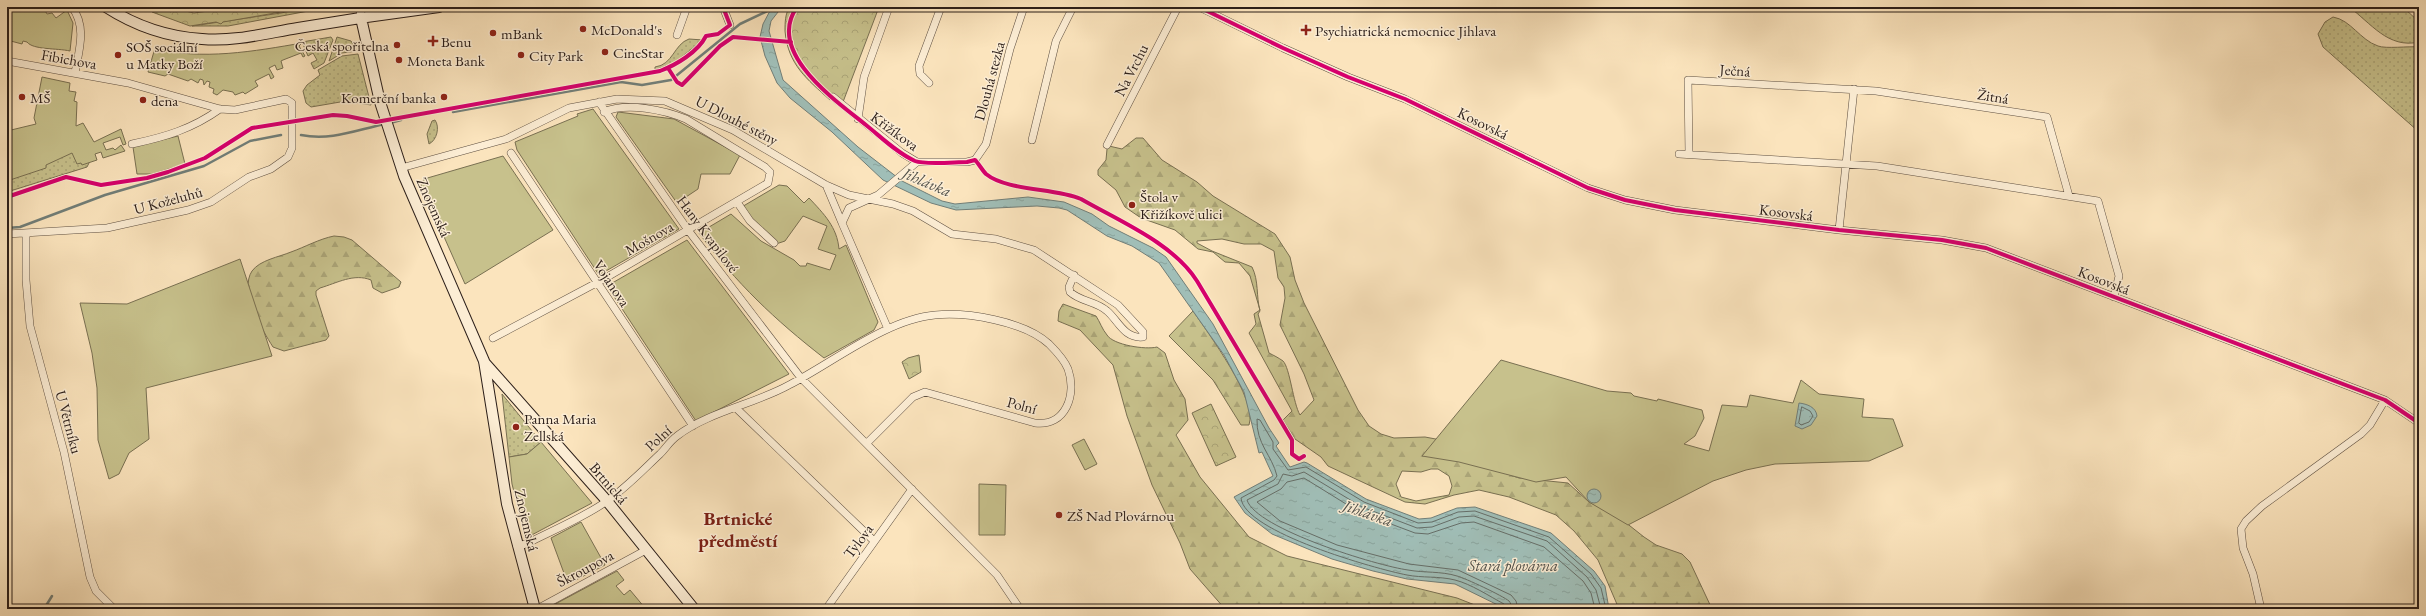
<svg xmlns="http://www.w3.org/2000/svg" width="2426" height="616" font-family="'EB Garamond',serif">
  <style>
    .grass { fill: url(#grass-dots); stroke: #797052 }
    .forest { fill: url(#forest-firs); stroke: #797052; fill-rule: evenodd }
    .park { fill: url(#park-crowns); stroke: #797052 }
    .garden { fill: #c7c18c; stroke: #797052 }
    .water { fill: url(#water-ripples); stroke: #717e78 }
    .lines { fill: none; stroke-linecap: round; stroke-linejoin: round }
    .shore { stroke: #666e68; stroke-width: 1 }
    .stream { stroke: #717e78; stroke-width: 2.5 }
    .minor-casing { stroke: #5f5042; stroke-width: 8 }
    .secondary-casing { stroke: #2b1e19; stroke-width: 12 }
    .minor { stroke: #fcedd4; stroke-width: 7 }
    .secondary { stroke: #fcedd4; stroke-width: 10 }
    .cycleway-casing { stroke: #fcedd4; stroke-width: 6 }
    .cycleway { stroke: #d6006c; stroke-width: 4 }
    .poi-dot { fill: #8f2418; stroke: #fcedd4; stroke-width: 1.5 }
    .labels { text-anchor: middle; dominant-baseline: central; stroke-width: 3; stroke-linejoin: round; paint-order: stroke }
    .poi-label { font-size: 15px; fill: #2b1e19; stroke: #fcedd4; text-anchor: start }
    .street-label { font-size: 15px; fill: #2b1e19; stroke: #fcedd4 }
    .water-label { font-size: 16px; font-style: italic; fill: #4e4e48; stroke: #fcedd4 }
    .district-label { font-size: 19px; font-weight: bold; fill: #7a1f14; stroke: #fcedd4 }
  </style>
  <defs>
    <pattern id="grass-dots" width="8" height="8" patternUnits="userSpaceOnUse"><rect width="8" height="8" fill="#c7c18c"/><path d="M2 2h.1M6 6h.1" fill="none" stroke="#aba578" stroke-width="1.8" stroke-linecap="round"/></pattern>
    <pattern id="forest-firs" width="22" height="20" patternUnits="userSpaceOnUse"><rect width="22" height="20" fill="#c7c18c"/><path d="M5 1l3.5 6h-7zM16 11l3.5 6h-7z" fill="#aba578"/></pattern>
    <pattern id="park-crowns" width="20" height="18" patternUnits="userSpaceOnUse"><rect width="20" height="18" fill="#c7c18c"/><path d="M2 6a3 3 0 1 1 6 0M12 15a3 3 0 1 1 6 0" fill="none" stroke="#aba578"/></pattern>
    <pattern id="water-ripples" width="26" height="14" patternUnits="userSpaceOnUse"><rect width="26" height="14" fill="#a0beb7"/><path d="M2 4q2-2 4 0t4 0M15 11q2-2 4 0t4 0" fill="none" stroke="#8aa39d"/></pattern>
  </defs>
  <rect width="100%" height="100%" fill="#fbe4bd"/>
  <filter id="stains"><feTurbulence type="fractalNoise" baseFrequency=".005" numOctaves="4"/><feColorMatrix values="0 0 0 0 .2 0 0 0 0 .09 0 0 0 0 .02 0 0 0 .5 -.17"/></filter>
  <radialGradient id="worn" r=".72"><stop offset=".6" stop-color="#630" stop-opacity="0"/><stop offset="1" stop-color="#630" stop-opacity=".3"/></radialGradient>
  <path class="grass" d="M 310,7 L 330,7 L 228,26 L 192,26 L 281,13 Z
    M 2349,7 L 2403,7 L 2419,22 L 2419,42 C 2388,49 2371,23 2349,7 Z
    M 2333,17 C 2351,20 2360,40 2378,46 C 2386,49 2408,46 2419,47 L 2419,132 L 2323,47 L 2318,34 L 2325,22 Z
    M 331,37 L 333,40 L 324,63 L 314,69 L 311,63 L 317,60 L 313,53 L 308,56 L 302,42 Z
    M 337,37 L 351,41 L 357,51 L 342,53 L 329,61 Z
    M 689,39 L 703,40 L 674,63 L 655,70 L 655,67 C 673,65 674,44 689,39 Z
    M 358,54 L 371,105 L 346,101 L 311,107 L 306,103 L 303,91 L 307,85 L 320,75 L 318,70 L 342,56 Z
    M 435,120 C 440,127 437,140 429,144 L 427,134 L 432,121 Z
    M 55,140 L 91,159 L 87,167 L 7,192 L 7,151 Z
    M 502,394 L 541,442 L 527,454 L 509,457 Z"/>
  <path class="forest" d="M 1136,138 L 1143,138 L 1162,160 L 1197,182 L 1213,196 L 1275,234 L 1290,257 L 1295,280 L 1304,303 L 1358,410 L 1369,426 L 1381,434 L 1394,438 L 1425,437 L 1441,440 L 1486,467 L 1519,478 L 1568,483 L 1589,502 L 1620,518 L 1644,537 L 1656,545 L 1682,554 L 1690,562 L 1712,609 L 1619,609 L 1598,560 L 1574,531 L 1556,515 L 1509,497 L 1479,490 L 1454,495 L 1425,504 L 1405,502 L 1328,466 L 1321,457 L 1295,439 L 1283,420 L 1292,411 L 1249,333 L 1256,324 L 1254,314 L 1260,310 L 1250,276 L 1239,263 L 1225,262 L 1213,252 L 1198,249 L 1175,230 L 1141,218 L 1125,207 L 1116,190 L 1098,175 L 1098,170 L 1106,160 L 1107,149 L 1109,146 L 1122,149 ZM 1222,239 L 1244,244 L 1261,244 L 1274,251 L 1278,278 L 1284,287 L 1285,298 L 1280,325 L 1304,374 L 1314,400 L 1300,415 C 1293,403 1290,368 1283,361 C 1279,358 1273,355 1269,353 L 1258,314 L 1260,311 C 1256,296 1259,281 1252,267 L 1212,251 L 1197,243 L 1197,241 ZM 1431,469 L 1438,469 L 1449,476 L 1452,486 L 1449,495 L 1416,501 L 1401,497 L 1396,484 L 1402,471 L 1421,472 Z
    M 334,236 L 344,237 L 352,240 L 401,282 L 399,287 L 382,293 L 373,288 L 371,280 C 354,273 337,283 320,288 L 316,291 L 316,295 L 329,336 L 326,340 L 284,351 L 273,347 C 262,330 239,290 252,271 C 260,260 279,257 291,252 C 305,247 319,239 334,236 Z
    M 1063,304 L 1096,316 C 1100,322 1102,329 1107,335 C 1113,345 1146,350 1157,347 L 1165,353 L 1174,380 L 1185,399 L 1188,420 L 1176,435 L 1200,477 L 1249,537 L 1287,556 L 1457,598 L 1485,609 L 1225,609 L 1190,569 L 1180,543 L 1152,485 L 1127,416 L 1113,365 L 1080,330 L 1058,321 L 1059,311 Z
    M 1193,311 C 1208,333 1258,400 1249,425 L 1241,425 L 1213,380 L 1169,336 Z"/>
  <path class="park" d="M 149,7 L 167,7 L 170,12 L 177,9 L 194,13 L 237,7 L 310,7 L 223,22 L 221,24 L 216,22 L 190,26 L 152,12 Z
    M 790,7 L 879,7 L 843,102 L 833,97 L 830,100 C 807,79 788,65 785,31 C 785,23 785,13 790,7 Z
    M 919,355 L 921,372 L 909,379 L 902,362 L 908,358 Z
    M 1211,404 L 1236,457 L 1216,466 L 1192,413 Z"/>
  <path class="garden" d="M 7,7 L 43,7 L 47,14 L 52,13 L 56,18 L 67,10 L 73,23 L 70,51 C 57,48 33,50 27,42 L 23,41 L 22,44 L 7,40 Z
    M 302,43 L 299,46 L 305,56 L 303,57 L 301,53 L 283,60 L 281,61 L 283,68 L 277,70 L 275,65 L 269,68 L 274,77 L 271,79 L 269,74 L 255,81 L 258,86 L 245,94 L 243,92 L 235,95 L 233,92 L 223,90 L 217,95 L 213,93 L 214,89 L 209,87 L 210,82 L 207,81 L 204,85 L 203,80 L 200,79 L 198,83 L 191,79 L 188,81 L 168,74 L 165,76 L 148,72 L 155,48 C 200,61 256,51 302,43 Z
    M 42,77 L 70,83 L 69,91 L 76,92 L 74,101 L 77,102 L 76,126 L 83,123 L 94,142 L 121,129 L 126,144 L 123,145 L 120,137 L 103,143 L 106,150 L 113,148 L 115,150 L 121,145 L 125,151 L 103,158 L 101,152 L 95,154 L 97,160 L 82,165 L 81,163 L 77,164 L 72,153 L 46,165 L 46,168 L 7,181 L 7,131 L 36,124 L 34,118 Z
    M 593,109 L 679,229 L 599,275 L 517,150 L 515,142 L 578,116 L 577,114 Z
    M 618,112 L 674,119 L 740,155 L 730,174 L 701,174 L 698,189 L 677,203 L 616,117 Z
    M 178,136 L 185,164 L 152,174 L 137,174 L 133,147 Z
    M 503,156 L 553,230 L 465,284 L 421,185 L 424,179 Z
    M 779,185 L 787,186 L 804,203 L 809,198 C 824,214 837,227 839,249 L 846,245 L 878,322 L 874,330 L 824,358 C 775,320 736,283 699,233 L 731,214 L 761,241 L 794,260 L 800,266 L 806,266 L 807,263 L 830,270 L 836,255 L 818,249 L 827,226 L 803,216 L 785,241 L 776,244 L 740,208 Z
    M 687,240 L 789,374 L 696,421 L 607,286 Z
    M 240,259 L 272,356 L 146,388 L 149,439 L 129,453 L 119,474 L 109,479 L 98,440 L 97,388 L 92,353 L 80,303 L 127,304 Z
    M 1501,360 L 1607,391 L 1631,393 L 1634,396 L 1657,401 L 1658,399 L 1702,410 L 1704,418 L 1695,436 L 1684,444 L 1709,451 L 1722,405 L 1747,407 L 1750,395 L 1793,403 L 1801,380 L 1819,394 L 1864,399 L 1862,417 L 1893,419 L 1903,446 L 1869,461 L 1775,464 L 1746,470 L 1713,481 L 1628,525 L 1589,502 L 1566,477 L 1536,482 L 1459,462 L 1422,456 Z
    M 1084,439 L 1097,464 L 1085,470 L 1072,445 Z
    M 541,442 L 592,503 L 526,538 L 512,484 L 509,457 L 527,454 Z
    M 979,484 L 1006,485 L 1005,535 L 979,535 Z
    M 581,522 L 605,565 L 568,584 L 551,538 Z
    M 617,571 L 624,580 L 616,586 L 624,595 L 630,590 L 645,608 L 644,609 L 546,609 Z"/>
  <path class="water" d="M 772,7 L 782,7 L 771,21 L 769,31 L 783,80 L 858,147 L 902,181 L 942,201 L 955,204 L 1028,197 L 1064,202 L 1092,214 L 1109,226 L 1153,248 L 1166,257 L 1213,324 L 1269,428 L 1279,443 L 1276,446 L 1290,467 L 1304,462 L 1307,463 L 1366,499 L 1419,519 L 1431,518 L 1457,508 L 1475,507 L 1551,533 L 1594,571 L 1605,586 L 1609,609 L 1506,609 L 1455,584 L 1407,579 L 1373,571 L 1332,559 L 1272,534 L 1245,513 L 1234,497 L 1273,476 L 1262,452 L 1259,453 L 1244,392 L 1224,355 L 1159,263 L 1132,246 L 1107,236 L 1067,210 L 1059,208 L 1037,206 L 956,210 L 931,203 L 883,180 L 832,132 L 790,98 L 777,83 L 765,56 L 760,37 L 763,24 Z
    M 1799,403 C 1807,404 1816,407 1817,416 L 1811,425 L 1802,429 L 1795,426 Z
    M1587 496a7 7 0 1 1 14 0a7 7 0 1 1-14 0Z"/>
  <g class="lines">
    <path class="shore" d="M 1802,407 L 1810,411 L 1813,416 L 1809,422 L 1801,425 L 1799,423 Z
      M 1507,609 L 1504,604 C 1489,596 1471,584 1455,580 C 1439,576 1422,578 1407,575 C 1376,569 1244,532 1241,498 L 1274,480 L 1277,476 C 1272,455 1256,444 1257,419 L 1260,420 L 1273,442 L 1273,449 L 1288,470 L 1306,467 L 1364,502 L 1418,523 L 1432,522 L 1458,512 L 1475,511 L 1549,537 L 1591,574 L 1601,588 L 1606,609
      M 1512,609 C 1511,606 1511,603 1509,601 C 1503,596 1465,578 1457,576 C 1441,571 1424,573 1408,570 C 1378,566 1256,529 1247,500 L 1278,484 L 1283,474 L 1292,476 L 1304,472 L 1362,507 L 1417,528 L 1432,527 L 1459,517 L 1474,516 L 1547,541 L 1587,577 L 1596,590 L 1601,609
      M 1518,609 L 1516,601 L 1511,595 L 1458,570 L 1409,564 L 1337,545 L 1280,521 L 1257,502 L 1281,489 L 1287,482 L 1304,478 L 1359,512 L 1415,533 L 1428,534 L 1461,523 L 1474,522 L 1544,547 L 1583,581 L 1591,593 L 1595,609"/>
    <path class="stream" d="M 453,112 L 621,82 L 642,85 L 671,80 L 740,24 L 776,7
      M 390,123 L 401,120
      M 301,135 C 331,141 356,130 385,124
      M 7,228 L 20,227 L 105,195 L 204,166 L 250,141 L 281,135
      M 44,609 L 52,596"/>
    <g class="minor-casing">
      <path id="minor" d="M 72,7 C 87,27 79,50 75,73
        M 360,7 L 361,18
        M 723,7 L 730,25
        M 1199,7 L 1283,48 L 1348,77 L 1405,99 L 1588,188 L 1625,200 L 1675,210 L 1839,230 L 1942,240 L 1986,248 L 2385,400 L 2419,423
        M 677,35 L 687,7
        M 7,61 L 128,83 L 220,109 L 235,110 L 286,99 L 292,103 L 292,148 L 288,157 L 271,169 L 249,177 L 211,202 L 188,210 L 107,228 L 7,234
        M 929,83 L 920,74 L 919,66 L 941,7
        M 833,97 L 902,153 L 917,162 L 967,162 L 975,160 L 986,144 L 1010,49 L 1024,7
        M 599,102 L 688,230 L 801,378 L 997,575 L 1020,609
        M 858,119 L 864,77 L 889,7
        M 1032,140 L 1056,41 L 1073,7
        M 132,144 C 165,137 192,129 220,109
        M 1107,145 L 1178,7
        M 511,153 L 693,426
        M 1679,154 L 1877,166 L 2098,201 L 2119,276 L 2114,297
        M 1689,154 L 1688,80 L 1876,91 L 2047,117 L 2069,196
        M 401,168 L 506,139 L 569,108 L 617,99 L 665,101 L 733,130 L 826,185 L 849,195 L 893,204 L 913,211 L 952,234 L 996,239 L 1034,250 L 1118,305 L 1143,332 L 1143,337 C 1124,339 1118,320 1107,311 C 1096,301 1081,302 1070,292 L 1069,287 L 1074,275
        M 826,185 L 842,223 L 849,208 L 878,195 L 917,162
        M 737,202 L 750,221 L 774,243
        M 842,223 L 888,329
        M 1839,230 L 1854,89
        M 26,233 L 26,280 L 30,326 L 64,452 L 90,577 L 96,591 L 114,609
        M 493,338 L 602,280 L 768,183 L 770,172 L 765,167 L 686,119 C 664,110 627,102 604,112
        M 736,408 L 874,541
        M 517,546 L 526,544 C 553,530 583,518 607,501 C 626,488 643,470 660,454 C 666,448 670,441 677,436 C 708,412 755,404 789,385 C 832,363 887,319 935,315 C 967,312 1024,321 1049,344 C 1056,351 1064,359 1068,369 C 1077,394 1066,427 1035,423 L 925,392 L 913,397 L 867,443
        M 537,609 L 646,550
        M 826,609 L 912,489
        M 2261,609 L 2253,574 L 2243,548 L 2241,529 L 2246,521 L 2262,506 L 2361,434 L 2370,425 L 2385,400"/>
    </g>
    <g class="secondary-casing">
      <path id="secondary" d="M 106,7 C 134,25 168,37 202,39 C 234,42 267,33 298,28 C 345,20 392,13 439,7
        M 361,18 L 380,102 L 404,176 L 484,361 L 507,504 L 535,609
        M 484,362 L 607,501 L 694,609"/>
    </g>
    <use href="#minor" class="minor"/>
    <use href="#secondary" class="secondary"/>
    <g class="cycleway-casing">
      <path id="cycleway" d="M 797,7 C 765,52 836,101 866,125 C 881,137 897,153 915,161 C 925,165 955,162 967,162 L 975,160 C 979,164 982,170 986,174 C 1007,191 1055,188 1081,199 C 1119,221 1173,243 1197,281 L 1292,440 L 1292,454 L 1299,459 L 1304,456
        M 1199,7 L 1283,48 L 1348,77 L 1405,99 L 1588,188 L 1625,200 L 1675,210 L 1839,230 L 1942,240 L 1986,248 L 2385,400 L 2419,423
        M 668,68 L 677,82 L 682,85 L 720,46 L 733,37 L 791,42
        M 7,197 L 66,177 L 101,185 L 147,178 L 168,172 L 205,158 L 252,128 L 333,115 L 347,116 L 376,122 L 660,71 C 676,65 698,52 706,36 L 718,34 L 730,25 L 723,7"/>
    </g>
    <use href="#cycleway" class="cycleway"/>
  </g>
  <g class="poi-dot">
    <circle cx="583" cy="29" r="4"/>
    <path d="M1304 24h4v4h4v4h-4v4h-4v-4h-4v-4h4z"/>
    <circle cx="493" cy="33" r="4"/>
    <path d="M431 35h4v4h4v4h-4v4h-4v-4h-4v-4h4z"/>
    <circle cx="397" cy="45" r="4"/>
    <circle cx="605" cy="52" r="4"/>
    <circle cx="118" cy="55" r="4"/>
    <circle cx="521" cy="55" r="4"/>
    <circle cx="399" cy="60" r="4"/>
    <circle cx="22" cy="97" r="4"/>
    <circle cx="444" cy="97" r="4"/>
    <circle cx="143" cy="100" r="4"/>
    <circle cx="1132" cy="205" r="4"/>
    <circle cx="516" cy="427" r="4"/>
    <circle cx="1059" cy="515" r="4"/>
  </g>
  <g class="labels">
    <g class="poi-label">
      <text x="591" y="29">McDonald's</text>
      <text x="1315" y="30">Psychiatrická nemocnice Jihlava</text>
      <text x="501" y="33">mBank</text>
      <text x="441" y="41">Benu</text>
      <text x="389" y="45" text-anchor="end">Česká spořitelna</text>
      <text x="126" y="46">SOŠ sociální<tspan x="126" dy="17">u Matky Boží</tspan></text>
      <text x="613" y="52">CineStar</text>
      <text x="529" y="55">City Park</text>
      <text x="407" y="60">Moneta Bank</text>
      <text x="30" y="97">MŠ</text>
      <text x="436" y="97" text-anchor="end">Komerční banka</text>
      <text x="151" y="100">dena</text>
      <text x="1140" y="196">Štola v<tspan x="1140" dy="17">Křižíkově ulici</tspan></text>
      <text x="524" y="418">Panna Maria<tspan x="524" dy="17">Zellská</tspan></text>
      <text x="1067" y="515">ZŠ Nad Plovárnou</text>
    </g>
    <g class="street-label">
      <text transform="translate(69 59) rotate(10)">Fibichova</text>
      <text transform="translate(1131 70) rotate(-63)">Na Vrchu</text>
      <text transform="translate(1735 70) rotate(4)">Ječná</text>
      <text transform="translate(989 81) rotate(-75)">Dlouhá stezka</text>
      <text transform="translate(1993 96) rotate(9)">Žitná</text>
      <text transform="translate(737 120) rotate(27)">U Dlouhé stěny</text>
      <text transform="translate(1483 123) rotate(26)">Kosovská</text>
      <text transform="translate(895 131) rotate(36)">Křižíkova</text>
      <text transform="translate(168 200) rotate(-15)">U Koželuhů</text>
      <text transform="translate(434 207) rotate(66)">Znojemská</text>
      <text transform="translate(1786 212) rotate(7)">Kosovská</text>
      <text transform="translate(708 234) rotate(53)">Hany Kvapilové</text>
      <text transform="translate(649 238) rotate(-30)">Mošnova</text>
      <text transform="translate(2104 280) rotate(21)">Kosovská</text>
      <text transform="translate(612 283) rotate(56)">Vojanova</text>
      <text transform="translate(1022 405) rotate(15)">Polní</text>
      <text transform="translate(69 422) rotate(75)">U Větrníku</text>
      <text transform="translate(658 438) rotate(-43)">Polní</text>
      <text transform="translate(609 483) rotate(49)">Brtnická</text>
      <text transform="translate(527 520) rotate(77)">Znojemská</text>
      <text transform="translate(858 541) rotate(-53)">Tylova</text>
      <text transform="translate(585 568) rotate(-28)">Škroupova</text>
    </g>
    <g class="water-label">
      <text transform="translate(927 182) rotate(23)">Jihlávka</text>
      <text transform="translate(1368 513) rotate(19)">Jihlávka</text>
      <text x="1513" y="565">Stará plovárna</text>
    </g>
    <g class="district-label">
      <text x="738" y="518">Brtnické<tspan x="738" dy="22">předměstí</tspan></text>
    </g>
  </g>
  <rect width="2426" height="616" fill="none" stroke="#fbe4bd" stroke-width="24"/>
  <rect x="8" y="8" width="2410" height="600" fill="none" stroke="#2b1e19" stroke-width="2"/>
  <rect x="12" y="12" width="2402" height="592" fill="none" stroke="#2b1e19"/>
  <rect width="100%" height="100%" filter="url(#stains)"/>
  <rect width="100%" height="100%" fill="url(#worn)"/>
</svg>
